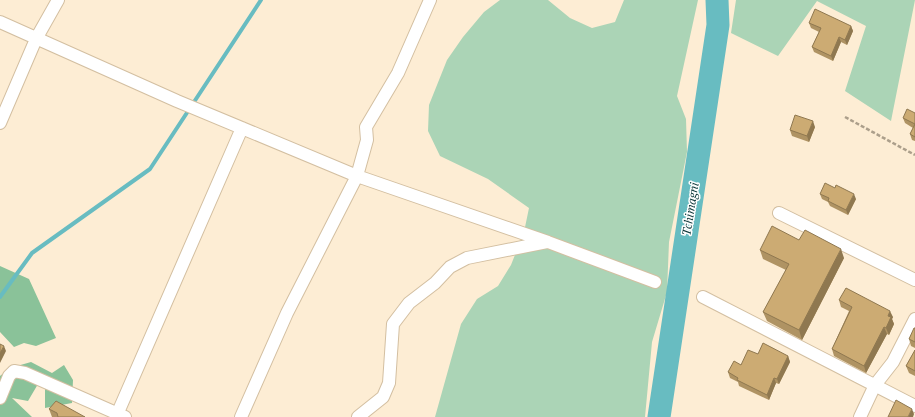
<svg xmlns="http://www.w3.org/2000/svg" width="915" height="417" font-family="'PT Serif',serif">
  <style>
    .green { fill: #abd4b6 }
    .forest { fill: #8ac299 }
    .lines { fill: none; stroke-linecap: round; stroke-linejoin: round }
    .stream { stroke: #68bcc1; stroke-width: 4 }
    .river { stroke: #68bcc1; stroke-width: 23 }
    .minor-casing { stroke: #d3bfa1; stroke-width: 14 }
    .path { stroke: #ac9f8b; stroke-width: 2.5; stroke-dasharray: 4 2; stroke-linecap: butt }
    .minor { stroke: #fff; stroke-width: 12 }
    .wall { fill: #af9363 }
    .shaded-wall { fill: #8f7850 }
    .building { fill: #ccab73; stroke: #8f7850 }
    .labels { text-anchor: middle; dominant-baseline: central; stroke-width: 3; stroke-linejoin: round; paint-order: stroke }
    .water-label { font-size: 12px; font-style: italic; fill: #0d3739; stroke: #fff }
  </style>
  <rect width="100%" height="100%" fill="#fdedd4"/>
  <path class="green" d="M 500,0 L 548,0 L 570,18 L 592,28 L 615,22 L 624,0 L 698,0 L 677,96 L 686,119 L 687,152 L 669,242 L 667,292 L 652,342 L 645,417 L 435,417 L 461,324 L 477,299 L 498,286 L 511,265 L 524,232 L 529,208 L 488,179 L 440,156 L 428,131 L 429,105 L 447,60 L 463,37 L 484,12 Z
    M 736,0 L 915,0 L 891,121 L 845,91 L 866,26 L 817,1 L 778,56 L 731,33 Z"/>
  <path class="forest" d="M 0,266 L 29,279 L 56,338 L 36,346 L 24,343 L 14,347 L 0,332 Z
    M 31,362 L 52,373 L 64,365 L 73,380 L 72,403 L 45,408 L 45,385 L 38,384 L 28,401 L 12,398 L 32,417 L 0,417 L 0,376 L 10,368 Z"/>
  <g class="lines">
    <path class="stream" d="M 0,297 L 32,253 L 150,169 L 261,0"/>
    <path class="river" d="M 659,417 L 718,25 L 717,0"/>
    <g class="minor-casing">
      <path id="minor" d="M 0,22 L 177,101 L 357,176 L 548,242 L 655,282
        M 0,123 L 36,39 L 58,0
        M 779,213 L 915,280
        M 703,297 L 915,406
        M 0,398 L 9,376 L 14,371 L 25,373 L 125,417
        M 116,417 L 242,128
        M 241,417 L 287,313 L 357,176 L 367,140 L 366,127 L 398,73 L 430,0
        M 358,417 L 383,397 L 389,383 L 393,324 L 409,303 L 435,283 L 450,267 L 467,258 L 547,242
        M 860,417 L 875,385 L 893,362 L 915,319"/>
    </g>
    <path class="path" d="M 845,117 L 915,155"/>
    <use href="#minor" class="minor"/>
  </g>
  <path class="wall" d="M 809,23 L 851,26 L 853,31 L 847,45 L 841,42 L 833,61 L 814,52 L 812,47 L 819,32 L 811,28 Z
    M 915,113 L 915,141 L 912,140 L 910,134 L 913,128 L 905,123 L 903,118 Z
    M 815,127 L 809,142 L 792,136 L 790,130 Z
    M 820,194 L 856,199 L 848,215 L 830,206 L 828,202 L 822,199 Z
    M 799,240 L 844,258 L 802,340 L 767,321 L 763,312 L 786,270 L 763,259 L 760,250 Z
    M 839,300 L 893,317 L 892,319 L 894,324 L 889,335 L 887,334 L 866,373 L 834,356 L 832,349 L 849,311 L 841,307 Z
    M 915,328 L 915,348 L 911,346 L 909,339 Z
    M 915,350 L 915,376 L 909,373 L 906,366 Z
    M 758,354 L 788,356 L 790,362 L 779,384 L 776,383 L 769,400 L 739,386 L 738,382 L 730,378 L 728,372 L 741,365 Z
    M 49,409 L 85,417 L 52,417 Z"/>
  <path class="shaded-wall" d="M 851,26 L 853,31 L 847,45 L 845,40 Z
    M 839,37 L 841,42 L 833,61 L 831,56 Z
    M 813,121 L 815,127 L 809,142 L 807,136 Z
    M 854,194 L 856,199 L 848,215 L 846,210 Z
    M 841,249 L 844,258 L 802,340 L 799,330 Z
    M 890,311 L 893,317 L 892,319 L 894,324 L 889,335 L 886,328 L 888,316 Z
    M 884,327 L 887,334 L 866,373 L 864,366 Z
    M 4,346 L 6,351 L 0,363 L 0,353 Z
    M 788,356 L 790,362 L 779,384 L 777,379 Z
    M 774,378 L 776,383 L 769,400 L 767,395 Z
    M 912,409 L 914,414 L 913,417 L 908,417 Z"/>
  <path class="building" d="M 815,9 L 851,26 L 845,40 L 839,37 L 831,56 L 812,47 L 821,28 L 809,23 Z
    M 907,109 L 915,113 L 915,124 L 903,118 Z
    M 795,115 L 813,121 L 807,136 L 790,130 Z
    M 915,124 L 915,137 L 910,134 Z
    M 825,183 L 835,188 L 836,185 L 854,194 L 846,210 L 828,201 L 829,198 L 820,194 Z
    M 772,226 L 799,240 L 805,230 L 841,249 L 799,330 L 763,312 L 789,264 L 760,250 Z
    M 846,288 L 890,311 L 888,316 L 891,317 L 886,328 L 884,327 L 864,366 L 832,349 L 852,307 L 839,300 Z
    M 914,328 L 915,328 L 915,342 L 909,339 Z
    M 763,343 L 788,356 L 777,379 L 774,378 L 767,395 L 737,380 L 738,378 L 728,372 L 734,361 L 741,365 L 748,350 L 758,354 Z
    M 0,344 L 4,346 L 0,353 Z
    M 915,350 L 915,371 L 906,366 Z
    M 896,400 L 912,409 L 908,417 L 888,417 Z
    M 56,401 L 85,417 L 58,417 L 57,413 L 49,409 Z"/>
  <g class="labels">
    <g class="water-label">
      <text transform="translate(690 209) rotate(-81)">Tchimagni</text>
    </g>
  </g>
</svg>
